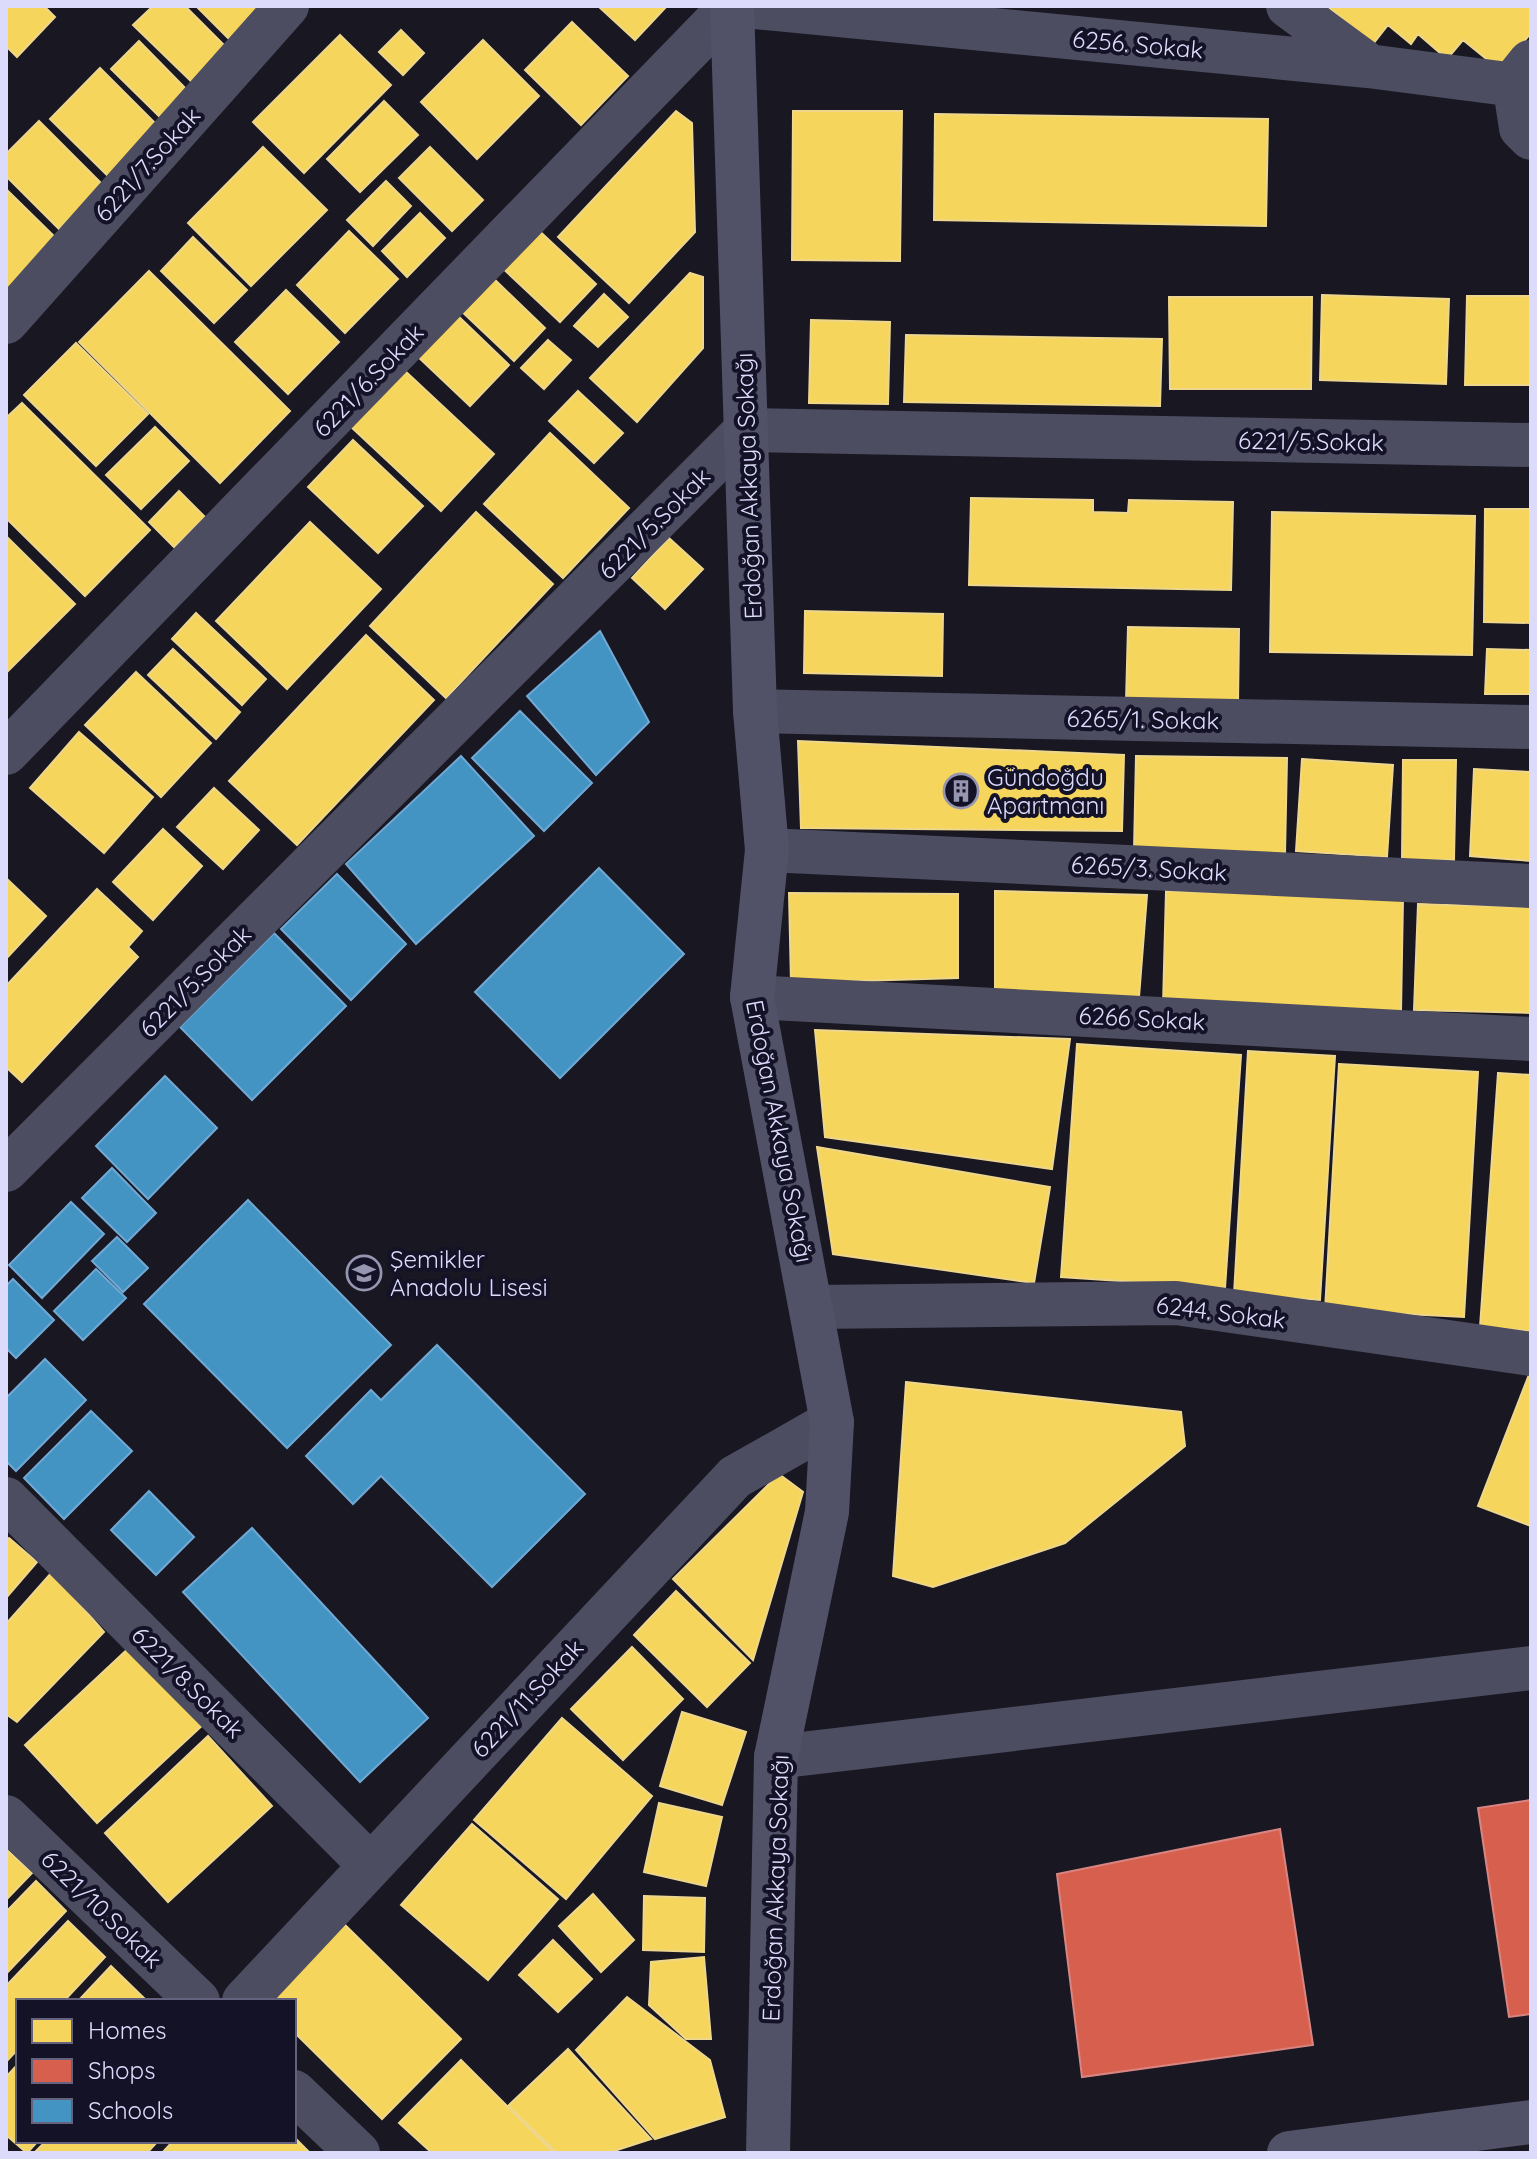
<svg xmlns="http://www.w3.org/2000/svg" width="1537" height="2159" font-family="Quicksand,sans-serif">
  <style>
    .homes { fill: #f6d55c; stroke: #eed78c; stroke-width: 2 }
    .shops { fill: #d6604d; stroke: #d88582; stroke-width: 2 }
    .schools { fill: #4393c3; stroke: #71a9d4; stroke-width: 2 }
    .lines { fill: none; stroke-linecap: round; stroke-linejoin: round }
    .street { stroke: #4d4d62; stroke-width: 44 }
    .secondary { stroke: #515268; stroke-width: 44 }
    .labels { text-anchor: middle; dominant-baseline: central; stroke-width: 8; stroke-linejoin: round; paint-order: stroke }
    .street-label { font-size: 24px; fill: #dcdbfc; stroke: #141227 }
    .poi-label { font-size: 24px; fill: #dcdbfc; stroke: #141227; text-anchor: start }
  </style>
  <rect width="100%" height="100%" fill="#181722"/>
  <path class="homes" d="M 6,6 L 44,6 L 55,17 L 17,57 L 6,46 Z
    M 153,6 L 185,6 L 229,50 L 195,85 L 133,25 Z
    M 196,6 L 256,6 L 263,14 L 234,44 Z
    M 598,6 L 667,6 L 635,40 Z
    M 1327,6 L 1531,6 L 1531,33 L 1500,70 L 1463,40 L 1447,59 L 1418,34 L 1411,44 L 1388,25 L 1373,44 Z
    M 572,22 L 628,76 L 581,125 L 525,70 Z
    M 401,30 L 424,53 L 403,75 L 379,52 Z
    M 340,35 L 391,85 L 304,173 L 253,122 Z
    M 483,40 L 539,96 L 477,159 L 421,102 Z
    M 139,41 L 193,96 L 166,123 L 111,69 Z
    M 100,68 L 158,126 L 109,177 L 50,119 Z
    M 384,101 L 418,135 L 360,192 L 327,159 Z
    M 676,111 L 692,123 L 695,232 L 629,303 L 558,237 Z
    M 793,111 L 902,111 L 900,261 L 792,260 Z
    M 935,114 L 1268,119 L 1266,226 L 934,220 Z
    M 39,121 L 103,185 L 59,229 L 6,176 L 6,154 Z
    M 263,147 L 327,210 L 251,286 L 188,223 Z
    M 430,147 L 483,200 L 452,231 L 399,178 Z
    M 386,181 L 411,206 L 373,246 L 347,220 Z
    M 6,189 L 59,241 L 6,296 Z
    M 420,213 L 445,238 L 407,277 L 382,251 Z
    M 533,225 L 596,284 L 560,322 L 498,264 Z
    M 349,231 L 398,279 L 345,333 L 297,285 Z
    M 193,237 L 247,290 L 214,323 L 161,271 Z
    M 149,271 L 290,411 L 220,483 L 79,342 Z
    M 690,273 L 703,277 L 703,348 L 637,422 L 590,378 Z
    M 490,275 L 545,328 L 514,361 L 458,308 Z
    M 286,290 L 339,342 L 288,394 L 235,342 Z
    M 604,294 L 628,317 L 598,347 L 574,326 Z
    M 1322,295 L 1449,299 L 1446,384 L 1320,380 Z
    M 1467,296 L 1531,296 L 1531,385 L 1465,385 Z
    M 1169,297 L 1312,297 L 1311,389 L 1170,389 Z
    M 455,313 L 509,365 L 470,406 L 416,355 Z
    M 811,320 L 890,322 L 888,404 L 809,403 Z
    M 906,335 L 1162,339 L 1160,406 L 904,402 Z
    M 548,340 L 571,360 L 544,389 L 521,368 Z
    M 76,343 L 148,414 L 96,466 L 24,395 Z
    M 403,369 L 494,454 L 441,511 L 350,426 Z
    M 578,391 L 623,433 L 594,463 L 549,421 Z
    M 22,403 L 150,530 L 85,596 L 6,518 L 6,418 Z
    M 155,427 L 189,461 L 141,509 L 106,475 Z
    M 550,433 L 629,508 L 563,578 L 484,504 Z
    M 353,440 L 423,506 L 378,553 L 308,487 Z
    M 179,491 L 205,517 L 174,547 L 149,522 Z
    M 971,498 L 1093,500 L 1093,512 L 1128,513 L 1129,500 L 1233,502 L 1231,590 L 969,585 Z
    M 1485,509 L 1531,509 L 1531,623 L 1484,622 Z
    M 476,512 L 553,584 L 446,698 L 370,626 Z
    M 1272,512 L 1475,516 L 1472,655 L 1270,652 Z
    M 310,522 L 381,589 L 287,689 L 216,621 Z
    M 6,536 L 75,604 L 6,673 Z
    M 669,538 L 703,569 L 665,609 L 632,578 Z
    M 805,611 L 943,614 L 942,676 L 804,673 Z
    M 196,613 L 266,679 L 242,705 L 172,639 Z
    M 1128,627 L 1239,629 L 1238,704 L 1126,702 Z
    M 366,635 L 434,700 L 297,845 L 229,781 Z
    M 173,649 L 240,712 L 216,739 L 148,675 Z
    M 1487,649 L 1531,650 L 1531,694 L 1485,694 Z
    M 136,672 L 211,743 L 161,797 L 85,725 Z
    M 79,732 L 153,797 L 104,853 L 30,788 Z
    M 798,741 L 1124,755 L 1122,831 L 801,828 Z
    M 1136,756 L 1287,758 L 1285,854 L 1134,851 Z
    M 1302,759 L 1393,765 L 1387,857 L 1296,851 Z
    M 1403,760 L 1456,760 L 1454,860 L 1402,860 Z
    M 1474,769 L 1531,772 L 1531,861 L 1470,856 Z
    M 214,788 L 259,830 L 223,869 L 177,827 Z
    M 163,829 L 202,866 L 153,920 L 113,882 Z
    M 6,878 L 46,916 L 6,959 Z
    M 97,889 L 142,931 L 128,947 L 138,957 L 22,1082 L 6,1067 L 6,986 Z
    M 995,891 L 1147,895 L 1139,997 L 995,994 Z
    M 1166,891 L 1403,898 L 1401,1012 L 1163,1006 Z
    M 789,893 L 958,894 L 958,978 L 791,983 Z
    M 1418,904 L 1531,907 L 1531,1013 L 1414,1010 Z
    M 815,1030 L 1070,1039 L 1052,1169 L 825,1137 Z
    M 1077,1044 L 1241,1055 L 1225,1288 L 1061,1277 Z
    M 1248,1051 L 1335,1056 L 1320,1300 L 1234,1294 Z
    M 1339,1064 L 1478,1072 L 1464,1317 L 1325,1310 Z
    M 1498,1073 L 1531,1075 L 1531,1331 L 1480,1327 Z
    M 817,1147 L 1050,1187 L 1034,1283 L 833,1254 Z
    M 1530,1372 L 1531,1372 L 1531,1526 L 1478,1506 Z
    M 906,1382 L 1181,1412 L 1185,1446 L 1065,1543 L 933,1587 L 893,1576 Z
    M 779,1474 L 803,1492 L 753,1660 L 673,1579 Z
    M 9,1538 L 37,1562 L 6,1598 L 6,1541 Z
    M 52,1572 L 104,1632 L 17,1722 L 6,1714 L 6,1624 Z
    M 676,1591 L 750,1663 L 707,1707 L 634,1635 Z
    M 132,1645 L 205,1723 L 97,1823 L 25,1745 Z
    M 632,1647 L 683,1699 L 623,1760 L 571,1709 Z
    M 682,1712 L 746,1732 L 722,1805 L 660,1786 Z
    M 562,1718 L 652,1796 L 566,1899 L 474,1820 Z
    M 208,1736 L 272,1806 L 168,1902 L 105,1833 Z
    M 659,1803 L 722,1817 L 706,1886 L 644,1872 Z
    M 472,1824 L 558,1899 L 488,1980 L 401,1905 Z
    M 6,1849 L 32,1873 L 6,1900 Z
    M 36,1881 L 66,1911 L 6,1974 L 6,1912 Z
    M 593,1894 L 634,1940 L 601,1972 L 559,1926 Z
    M 644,1896 L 705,1898 L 704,1952 L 643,1950 Z
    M 338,1918 L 461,2039 L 382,2119 L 294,2032 L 294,2001 L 262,2001 Z
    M 68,1921 L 105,1957 L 64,2001 L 18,2001 L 18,2049 L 6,2062 L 6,1986 Z
    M 553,1940 L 592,1979 L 558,2012 L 519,1975 Z
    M 704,1957 L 711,2039 L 686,2039 L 649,2005 L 651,1962 Z
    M 111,1966 L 147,2001 L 78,2001 Z
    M 627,1997 L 710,2060 L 725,2117 L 655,2139 L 576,2050 Z
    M 568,2049 L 651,2139 L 608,2153 L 557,2153 L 508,2106 Z
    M 461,2060 L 554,2153 L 432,2153 L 399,2123 Z
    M 18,2064 L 18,2141 L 38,2141 L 27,2153 L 6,2135 L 6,2077 Z
    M 294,2137 L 310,2153 L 162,2153 L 173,2141 L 294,2141 Z
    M 46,2141 L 158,2141 L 147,2153 L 34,2153 Z"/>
  <path class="shops" d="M 1531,1800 L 1531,2014 L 1509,2017 L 1478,1808 Z
    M 1280,1829 L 1313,2045 L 1082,2077 L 1057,1874 Z"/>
  <path class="schools" d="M 600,631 L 649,722 L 596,775 L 527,696 Z
    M 520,711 L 592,783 L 544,831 L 472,758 Z
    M 461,756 L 534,836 L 416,944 L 346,864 Z
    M 599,868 L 684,954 L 560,1078 L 475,992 Z
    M 337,874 L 406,944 L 351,1000 L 281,929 Z
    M 274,933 L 346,1006 L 252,1100 L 180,1027 Z
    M 165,1076 L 217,1128 L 148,1199 L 96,1146 Z
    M 112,1168 L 156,1213 L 127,1242 L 82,1198 Z
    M 248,1200 L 391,1345 L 287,1448 L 144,1304 Z
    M 71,1202 L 104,1234 L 42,1298 L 9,1265 Z
    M 117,1237 L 148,1268 L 123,1292 L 92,1261 Z
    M 96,1269 L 126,1298 L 83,1340 L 54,1311 Z
    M 13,1279 L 54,1320 L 16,1358 L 6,1348 L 6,1286 Z
    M 437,1345 L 585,1494 L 492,1587 L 381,1476 L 353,1504 L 306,1456 L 371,1390 L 381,1400 Z
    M 45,1359 L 86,1400 L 16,1471 L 6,1461 L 6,1398 Z
    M 91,1411 L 132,1451 L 64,1519 L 24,1478 Z
    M 149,1491 L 194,1537 L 156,1575 L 111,1530 Z
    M 252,1528 L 428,1718 L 360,1782 L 183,1592 Z"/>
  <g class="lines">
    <path class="street" d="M 744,6 L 1368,66 L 1531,87
      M 1288,6 L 1367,64
      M 1530,62 L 1514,82 L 1521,128 L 1531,138
      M 6,322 L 287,6
      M 755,711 L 1531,727
      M 6,753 L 731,6
      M 767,850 L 1531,886
      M 752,997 L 1531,1039
      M 6,1170 L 746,430 L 1531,445
      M 813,1307 L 1176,1303 L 1531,1354
      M 6,1499 L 370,1865
      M 776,1757 L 1531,1668
      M 6,1817 L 198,2001
      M 244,2001 L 735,1477 L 832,1422
      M 294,2092 L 358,2153"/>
    <path class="secondary" d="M 732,6 L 755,711 L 767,850 L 752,997 L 832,1422 L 827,1512 L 776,1757 L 768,2153
      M 1289,2153 L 1531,2122"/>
  </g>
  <defs>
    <g id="building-ring" transform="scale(1.8)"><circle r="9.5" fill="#141227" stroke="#9796b0" stroke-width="1.5"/><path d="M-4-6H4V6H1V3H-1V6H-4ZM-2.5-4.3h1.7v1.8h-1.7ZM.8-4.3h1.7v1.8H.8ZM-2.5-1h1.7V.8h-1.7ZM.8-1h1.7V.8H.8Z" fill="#9796b0"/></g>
    <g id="school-ring" transform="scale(1.8)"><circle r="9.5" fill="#141227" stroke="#9796b0" stroke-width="1.5"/><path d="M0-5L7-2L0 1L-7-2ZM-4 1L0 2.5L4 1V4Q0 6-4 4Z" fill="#9796b0"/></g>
  </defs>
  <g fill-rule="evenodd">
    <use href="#building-ring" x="961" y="791"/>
    <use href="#school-ring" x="364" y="1273"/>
  </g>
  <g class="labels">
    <g class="street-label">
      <text transform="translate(1138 44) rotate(5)">6256. Sokak</text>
      <text transform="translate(147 164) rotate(-48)">6221/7.Sokak</text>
      <text transform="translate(368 380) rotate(-46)">6221/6.Sokak</text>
      <text transform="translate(1311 441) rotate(1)">6221/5.Sokak</text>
      <text transform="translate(748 486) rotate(-92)">Erdoğan Akkaya Sokağı</text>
      <text transform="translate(654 523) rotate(-45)">6221/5.Sokak</text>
      <text transform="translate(1143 719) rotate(1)">6265/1. Sokak</text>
      <text transform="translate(1149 868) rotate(3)">6265/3. Sokak</text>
      <text transform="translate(195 981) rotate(-45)">6221/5.Sokak</text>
      <text transform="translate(1142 1018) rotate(3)">6266 Sokak</text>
      <text transform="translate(780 1131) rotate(79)">Erdoğan Akkaya Sokağı</text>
      <text transform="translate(1221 1312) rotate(7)">6244. Sokak</text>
      <text transform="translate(188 1682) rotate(45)">6221/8.Sokak</text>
      <text transform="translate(527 1698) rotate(-47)">6221/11.Sokak</text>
      <text transform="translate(775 1888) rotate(-88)">Erdoğan Akkaya Sokağı</text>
      <text transform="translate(102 1909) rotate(44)">6221/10.Sokak</text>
    </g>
    <g class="poi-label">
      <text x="987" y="777">Gündoğdu<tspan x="987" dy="28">Apartmanı</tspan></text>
      <text x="390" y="1259">Şemikler<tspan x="390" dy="28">Anadolu Lisesi</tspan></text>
    </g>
  </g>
  <rect width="1537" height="2159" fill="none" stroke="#dcdbfc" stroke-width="16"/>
  <rect x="16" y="1999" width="280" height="144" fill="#141227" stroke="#64627c" stroke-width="2"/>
  <rect x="32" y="2019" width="40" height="24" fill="#f6d55c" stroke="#64627c" stroke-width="2"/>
  <text x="88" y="2039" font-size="24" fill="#dcdbfc">Homes</text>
  <rect x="32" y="2059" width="40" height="24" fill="#d6604d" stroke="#64627c" stroke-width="2"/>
  <text x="88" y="2079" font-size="24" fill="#dcdbfc">Shops</text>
  <rect x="32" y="2099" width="40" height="24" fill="#4393c3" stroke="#64627c" stroke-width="2"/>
  <text x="88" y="2119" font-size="24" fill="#dcdbfc">Schools</text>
</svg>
